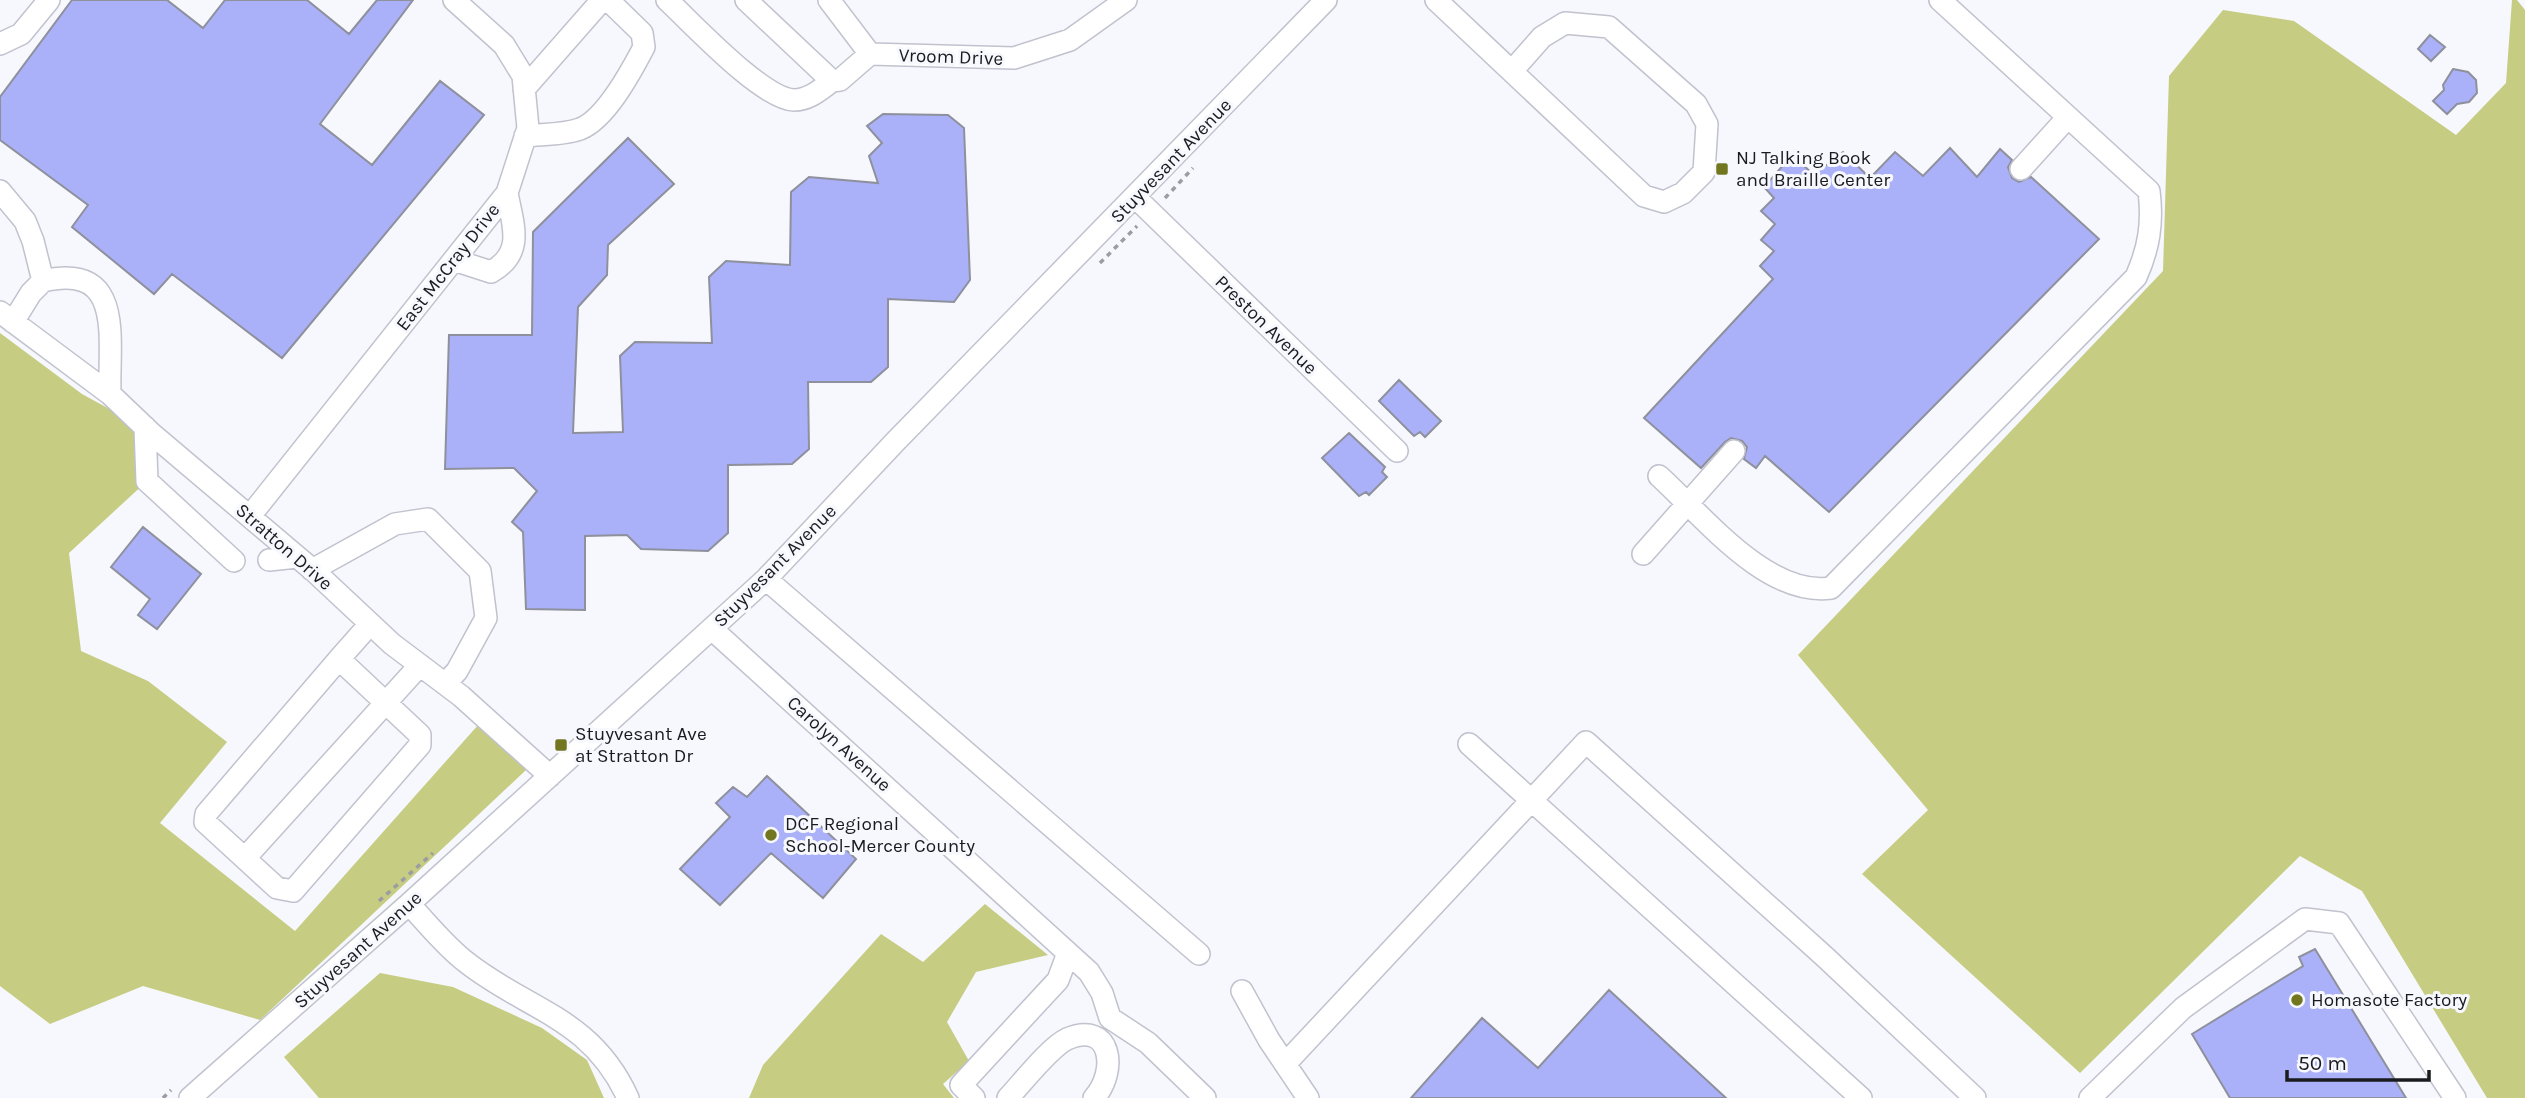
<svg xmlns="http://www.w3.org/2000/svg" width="2525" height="1098" font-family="Karla,sans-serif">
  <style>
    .green { fill: #c6cc82 }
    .building { fill: #aab1f8; stroke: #8e909c; stroke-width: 2 }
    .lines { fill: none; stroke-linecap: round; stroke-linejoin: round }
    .minor-casing { stroke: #c0c2ce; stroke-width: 24 }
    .path { stroke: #9c9da2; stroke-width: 3.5; stroke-dasharray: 5 5; stroke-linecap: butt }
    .minor { stroke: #fff; stroke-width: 21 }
    .poi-dot { fill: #72771f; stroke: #f7f8fd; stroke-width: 2.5 }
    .labels { text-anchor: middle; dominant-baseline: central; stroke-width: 6; stroke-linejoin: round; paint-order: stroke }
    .street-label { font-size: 19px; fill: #1a1b1f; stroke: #f7f8fd }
    .poi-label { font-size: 19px; fill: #1a1b1f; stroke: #f7f8fd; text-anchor: start }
  </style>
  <rect width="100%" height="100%" fill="#f7f8fd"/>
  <path class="green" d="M 2512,0 L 2517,0 L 2525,10 L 2525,1098 L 2487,1098 L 2362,891 L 2300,856 L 2080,1073 L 1862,874 L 1928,810 L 1798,655 L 2163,271 L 2169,76 L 2223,10 L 2294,21 L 2456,135 L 2506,83 Z
    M 0,333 L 82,394 L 135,423 L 147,481 L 69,553 L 81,651 L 148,681 L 227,742 L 160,823 L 295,931 L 479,724 L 526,770 L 260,1020 L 143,986 L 50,1024 L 0,986 Z
    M 985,904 L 1048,955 L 976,972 L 947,1022 L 969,1061 L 943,1084 L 954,1098 L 749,1098 L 763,1065 L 881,934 L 923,962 Z
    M 380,973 L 453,987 L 542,1028 L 587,1060 L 604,1098 L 319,1098 L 284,1057 Z"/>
  <path class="building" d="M 72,0 L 167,0 L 203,28 L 225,0 L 307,0 L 349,34 L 377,0 L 413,0 L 320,124 L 372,165 L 440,81 L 484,115 L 282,358 L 172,274 L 154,294 L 72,227 L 88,205 L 0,140 L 0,97 Z
    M 2430,35 L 2445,47 L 2431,61 L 2418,49 Z
    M 2453,69 L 2468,72 L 2476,80 L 2477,93 L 2469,102 L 2457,104 L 2447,114 L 2433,101 L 2444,90 L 2443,85 Z
    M 883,114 L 948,115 L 964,128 L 970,280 L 954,302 L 888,299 L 888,367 L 871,382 L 808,382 L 809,449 L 792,464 L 728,465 L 728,533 L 708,551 L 641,549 L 627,535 L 585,536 L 585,610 L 526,609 L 523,532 L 512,522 L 537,491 L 514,468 L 445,469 L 449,335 L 532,335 L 533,232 L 628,138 L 674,184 L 608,245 L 607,275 L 578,307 L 573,433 L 623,432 L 620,356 L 635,342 L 712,343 L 709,277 L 726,261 L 790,265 L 791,192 L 809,177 L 878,183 L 869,156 L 882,143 L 867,126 Z
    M 1950,148 L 1977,177 L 2000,149 L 2012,160 L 2008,167 L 2012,178 L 2019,182 L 2031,177 L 2099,239 L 1829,512 L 1765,456 L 1756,468 L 1744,459 L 1747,447 L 1742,441 L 1731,438 L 1725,442 L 1701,468 L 1644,418 L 1773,279 L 1760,266 L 1774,251 L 1761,240 L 1775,224 L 1761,211 L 1774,198 L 1764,187 L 1792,155 L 1814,175 L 1843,152 L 1870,178 L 1895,152 L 1923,176 Z
    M 1399,380 L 1441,421 L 1425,437 L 1420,432 L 1414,436 L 1379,401 Z
    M 1349,433 L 1385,467 L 1382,472 L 1387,477 L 1369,495 L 1366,492 L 1359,496 L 1322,458 Z
    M 143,527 L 201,574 L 157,629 L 138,615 L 150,599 L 111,567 Z
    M 767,776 L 856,859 L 823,898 L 771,853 L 720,905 L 680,869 L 730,817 L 716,803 L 733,787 L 747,797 Z
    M 2315,949 L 2406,1098 L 2230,1098 L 2192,1034 L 2303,966 L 2299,957 Z
    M 1609,990 L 1726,1098 L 1411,1098 L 1482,1018 L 1538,1068 Z"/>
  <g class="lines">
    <g class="minor-casing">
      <path id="minor" d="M 667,0 C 692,23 762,99 794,100 C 809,100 820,90 832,81
        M 746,0 L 832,81 L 840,80 L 870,54
        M 829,0 L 870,54 L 1014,58 L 1070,40 L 1126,0
        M 1436,0 L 1644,196 L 1664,202 L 1683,193 L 1704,172 L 1707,124 L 1696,104 L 1609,27 L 1565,23 L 1542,37 L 1512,71
        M 0,44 L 21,34 L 49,0
        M 524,89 L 602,0
        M 525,136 C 543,134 563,135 580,129 C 606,119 632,70 644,47 L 642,33 L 608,0
        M 2021,169 L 2068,117
        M 0,191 L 25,221 L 33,241 L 43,281
        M 1136,198 L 1397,451
        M 454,260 L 491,272 C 525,253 513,225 507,193
        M 43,281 C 126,262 108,340 110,394
        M 0,312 L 110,394 L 152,434 L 314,571 L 392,644 L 461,696 L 550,776
        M 13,322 L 31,293 L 43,281
        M 145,427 L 147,481 L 234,561
        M 1659,476 C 1704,517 1767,597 1831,588 L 2136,277 C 2149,248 2153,223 2149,191 L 1940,0
        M 250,516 L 507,193 L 528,128 L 523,76 L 504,45 L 454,0
        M 1643,554 L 1734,451
        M 269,560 L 297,557
        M 312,570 L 395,524 L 428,519 L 480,571 L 486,618 L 457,671 L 445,684
        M 766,579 L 1199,954
        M 713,630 L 1089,972 L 1102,993 L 1110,1018 L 1148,1043 L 1205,1098
        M 339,659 L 420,735 L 420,745 L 293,891 L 277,888 L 205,822 L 206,814 Z
        M 339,659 L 370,624
        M 1469,744 L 1861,1098
        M 245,858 L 420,665
        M 409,904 C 428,924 444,945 466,962 C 528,1011 591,1017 628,1098
        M 1242,991 L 1269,1040 L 1308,1098
        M 1285,1064 L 1586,742 L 1825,957 L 1975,1098
        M 190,1098 L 409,904 L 766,579 L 895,442 L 1326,0
        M 974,1098 L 961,1085 L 1058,980 L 1068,953
        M 1008,1098 C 1022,1083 1050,1047 1067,1039 C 1112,1020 1118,1071 1094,1098
        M 2090,1098 L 2183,1008 L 2305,919 L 2339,923 L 2455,1098"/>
    </g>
    <path class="path" d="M 1165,198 L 1193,168
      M 1100,263 L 1137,226
      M 379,901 L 433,853
      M 163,1098 L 171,1090"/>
    <use href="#minor" class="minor"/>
  </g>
  <g class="poi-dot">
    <rect x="1715" y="162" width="14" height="14" rx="3.5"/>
    <rect x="554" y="738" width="14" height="14" rx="3.5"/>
    <circle cx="771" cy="835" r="7"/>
    <circle cx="2297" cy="1000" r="7"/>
  </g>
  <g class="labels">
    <g class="street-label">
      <text transform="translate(951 57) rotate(2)">Vroom Drive</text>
      <text transform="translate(1171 161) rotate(-46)">Stuyvesant Avenue</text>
      <text transform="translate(448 267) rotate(-52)">East McCray Drive</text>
      <text transform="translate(1266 325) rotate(44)">Preston Avenue</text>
      <text transform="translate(284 547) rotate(41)">Stratton Drive</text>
      <text transform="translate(775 566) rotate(-45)">Stuyvesant Avenue</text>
      <text transform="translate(839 744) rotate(42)">Carolyn Avenue</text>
      <text transform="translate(358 950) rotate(-42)">Stuyvesant Avenue</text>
    </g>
    <g class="poi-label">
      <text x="1736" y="158">NJ Talking Book<tspan x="1736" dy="22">and Braille Center</tspan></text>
      <text x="575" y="734">Stuyvesant Ave<tspan x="575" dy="22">at Stratton Dr</tspan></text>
      <text x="785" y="824">DCF Regional<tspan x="785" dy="22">School-Mercer County</tspan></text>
      <text x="2311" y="1000">Homasote Factory</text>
    </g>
  </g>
  <path d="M2287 1070v10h142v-10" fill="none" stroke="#1a1b1f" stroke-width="3.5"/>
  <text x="2298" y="1070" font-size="21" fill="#1a1b1f" stroke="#f7f8fd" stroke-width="5" paint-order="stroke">50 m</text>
</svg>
